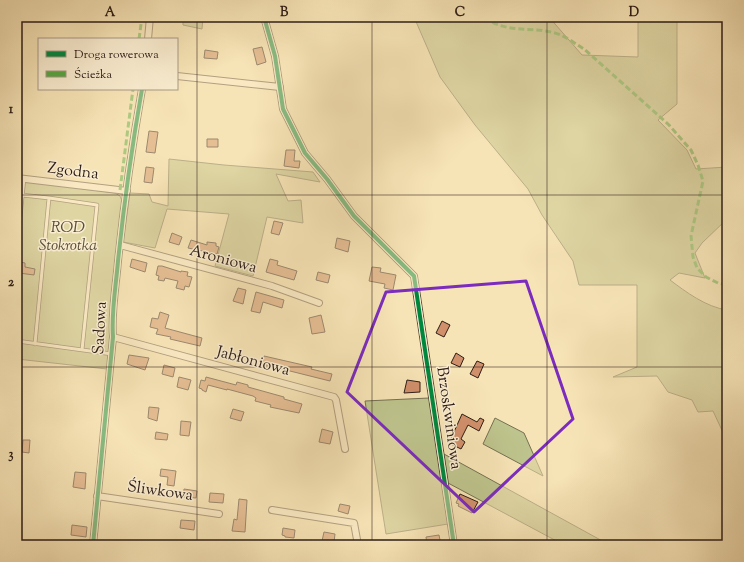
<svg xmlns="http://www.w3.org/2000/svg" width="744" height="562" font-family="'Sorts Mill Goudy',serif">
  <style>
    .green { fill: #bec48d; stroke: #757052 }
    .building { fill: #d1906c; stroke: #2c1c16 }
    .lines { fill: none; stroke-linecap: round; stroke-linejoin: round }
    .service-casing { stroke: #5f4e3e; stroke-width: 4.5 }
    .minor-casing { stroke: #5f4e3e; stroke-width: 8 }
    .service { stroke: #faedd0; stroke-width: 3 }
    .minor { stroke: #faedd0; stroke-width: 6 }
    .quiet { stroke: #54a942; stroke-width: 3; stroke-dasharray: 6 3; stroke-linecap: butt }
    .cycleway-casing { stroke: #faedd0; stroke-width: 6 }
    .cycleway { stroke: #00873e; stroke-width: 4 }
    .marked { fill: none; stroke: #7b2cbf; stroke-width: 3; stroke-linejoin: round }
    .grid { fill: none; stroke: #2c1c16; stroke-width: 1; stroke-opacity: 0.55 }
    .labels { text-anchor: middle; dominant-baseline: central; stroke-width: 3; stroke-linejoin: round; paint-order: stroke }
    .street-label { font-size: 16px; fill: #2c1c16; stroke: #faedd0 }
    .park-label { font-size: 16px; font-style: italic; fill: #584e3a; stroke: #faedd0 }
    .neatline { fill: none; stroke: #2c1c16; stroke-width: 1.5 }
    .grid-label { font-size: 13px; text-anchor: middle; font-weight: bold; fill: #2c1c16 }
  </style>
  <rect width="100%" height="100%" fill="#f7e4b6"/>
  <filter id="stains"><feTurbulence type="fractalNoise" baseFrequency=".005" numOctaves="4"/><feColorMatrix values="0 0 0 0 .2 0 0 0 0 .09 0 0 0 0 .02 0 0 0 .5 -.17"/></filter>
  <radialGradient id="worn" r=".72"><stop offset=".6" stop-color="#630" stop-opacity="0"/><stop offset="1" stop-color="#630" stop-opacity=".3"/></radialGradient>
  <path class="green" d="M 183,17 L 203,17 L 202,29 L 183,25 Z
    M 414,17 L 549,17 L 582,55 L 638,57 L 638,17 L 677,17 L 677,104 L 658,120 L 687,150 L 696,169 L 727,167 L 727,219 L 702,243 L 695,253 L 705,278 L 679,273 L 670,280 C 686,292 706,307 727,310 L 727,441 L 713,411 L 698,412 L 692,400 L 668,392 L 657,376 L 613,377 L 637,367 L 637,285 L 579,285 L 573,261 L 542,215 L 528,189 L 475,125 L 440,77 Z
    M 169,159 L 224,165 L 313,172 L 320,182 L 276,174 L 288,201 L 301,200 L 303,223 L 267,217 L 253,276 L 215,266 L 229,214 L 167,209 L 155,248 L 123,242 L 130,193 L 149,194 L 152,202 L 168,206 Z
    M 17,180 L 115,193 L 120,196 L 122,201 L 107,369 L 17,359 Z
    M 429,398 L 448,524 L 386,534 L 365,401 Z
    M 495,418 L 524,433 L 543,476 L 483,444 Z
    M 444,454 L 606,543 L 607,545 L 564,545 L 448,483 Z"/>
  <path class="building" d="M 262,47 L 266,62 L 257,65 L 253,49 Z
    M 205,50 L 218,52 L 217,59 L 204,58 Z
    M 149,131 L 158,132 L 155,153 L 146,152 Z
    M 207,139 L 218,139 L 218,147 L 207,147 Z
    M 286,150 L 295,150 L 294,161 L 300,161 L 299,168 L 284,166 Z
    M 146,167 L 154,168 L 152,183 L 144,182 Z
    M 274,221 L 283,223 L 279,235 L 271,233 Z
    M 172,233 L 182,237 L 179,245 L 169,242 Z
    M 337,238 L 350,241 L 348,252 L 335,248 Z
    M 191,240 L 207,245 L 207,242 L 216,243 L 216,246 L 219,247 L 217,254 L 188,248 Z
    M 132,259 L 147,263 L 145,272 L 130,267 Z
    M 270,259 L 278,261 L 277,265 L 297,271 L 294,280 L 266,272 Z
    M 20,262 L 25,263 L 25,267 L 35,269 L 34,275 L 19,273 Z
    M 158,266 L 162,266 L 181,272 L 181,271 L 188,272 L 187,276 L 192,277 L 189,287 L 185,286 L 184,290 L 176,288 L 178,281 L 165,278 L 164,281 L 158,280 L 159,276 L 156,275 Z
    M 372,267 L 381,268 L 380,272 L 396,275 L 393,290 L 384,288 L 385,284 L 369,281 Z
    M 318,272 L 330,275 L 328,283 L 316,280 Z
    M 238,288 L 246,290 L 243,304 L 233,301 Z
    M 256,292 L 284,300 L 282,308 L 263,302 L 260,313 L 251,311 Z
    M 160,312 L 169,315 L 165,328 L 202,338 L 200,346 L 170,339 L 171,337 L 156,334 L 158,329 L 150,327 L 152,318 L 158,319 Z
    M 321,315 L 325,332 L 312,334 L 309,318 Z
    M 442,321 L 450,325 L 444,337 L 436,333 Z
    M 456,353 L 464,358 L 460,367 L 451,363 Z
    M 129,355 L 149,358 L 145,370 L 127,364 Z
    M 264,356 L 312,367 L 311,369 L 332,374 L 330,381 L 262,364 Z
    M 477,361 L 484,364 L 478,378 L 470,374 Z
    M 164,365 L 175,368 L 173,377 L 162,374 Z
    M 179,377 L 191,380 L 188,390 L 177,387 Z
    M 206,377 L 236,385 L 237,382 L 248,385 L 248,387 L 284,397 L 284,399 L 302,404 L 299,413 L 270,407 L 271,405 L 255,401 L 256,398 L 253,396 L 227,389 L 227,390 L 208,385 L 206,392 L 202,390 L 202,389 L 199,388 L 201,380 L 205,381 Z
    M 407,380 L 420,382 L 420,392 L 404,393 Z
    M 149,407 L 159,408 L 157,421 L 148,418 Z
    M 233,409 L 244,412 L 241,421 L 230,418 Z
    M 462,414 L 477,422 L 480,418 L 484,420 L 479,431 L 468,425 L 461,439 L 465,442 L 461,449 L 449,443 Z
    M 181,421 L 191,422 L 189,436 L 180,435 Z
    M 322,429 L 333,432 L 330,444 L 319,442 Z
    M 156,432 L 168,434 L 167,440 L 155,439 Z
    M 23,440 L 30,440 L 29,453 L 22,452 Z
    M 161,469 L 176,471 L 174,486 L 167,485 L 168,477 L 160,476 Z
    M 75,472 L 86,473 L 85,489 L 73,487 Z
    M 184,489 L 197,491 L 196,498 L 183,497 Z
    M 210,493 L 224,494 L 223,503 L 209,502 Z
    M 460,494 L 478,502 L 472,513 L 458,506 L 459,504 L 456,503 Z
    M 239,499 L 247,500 L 245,532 L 232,531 L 234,519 L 237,520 Z
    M 340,504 L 350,506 L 348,514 L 338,511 Z
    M 181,520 L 195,521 L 194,530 L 180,528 Z
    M 72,525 L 87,527 L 86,537 L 71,535 Z
    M 283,528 L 295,530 L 294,538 L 285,537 L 285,536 L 282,535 Z
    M 324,532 L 335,534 L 334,542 L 322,541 Z
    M 439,535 L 441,545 L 427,545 L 426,537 Z"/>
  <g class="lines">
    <g class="service-casing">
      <path id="service" d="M 22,195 L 49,198 L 35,344
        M 49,198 L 97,205 L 82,350
        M 17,247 L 24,178
        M 17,341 L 112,354"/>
    </g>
    <g class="minor-casing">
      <path id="minor" d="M 264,17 L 275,56 L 283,109 L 305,153 L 327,179 L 354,216 L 414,276 L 454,545
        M 148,39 L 150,17
        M 177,76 L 280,87
        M 17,178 L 127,191
        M 120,245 L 272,286 L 319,303
        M 113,337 L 334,397 L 336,400 L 345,449
        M 97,496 L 219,514
        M 272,510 L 354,523 L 358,545
        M 93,545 L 113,337 C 111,312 116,286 118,261 C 124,203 132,146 142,89"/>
    </g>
    <use href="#service" class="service"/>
    <use href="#minor" class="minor"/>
    <path class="quiet" d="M 485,17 C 504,33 528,27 551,32 C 563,34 574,43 584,49 L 669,125 L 691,150 L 698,165 L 703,181 L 691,236 L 693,257 L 697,268 L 706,277 L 718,283 L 727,285
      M 139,39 L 142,17
      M 120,190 L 133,89"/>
    <g class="cycleway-casing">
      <path id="cycleway" d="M 264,17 L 275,56 L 283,109 L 305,153 L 327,179 L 354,216 L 414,276 L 454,545
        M 93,545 L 113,337 C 111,312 116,286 118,261 C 124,203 132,146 142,89"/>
    </g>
    <use href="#cycleway" class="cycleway"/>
  </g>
  <path d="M0 0H744V562H0ZM 526,281 L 573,419 L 474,512 L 347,392 L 386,292 Z" fill="#f7e4b6" fill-opacity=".55" fill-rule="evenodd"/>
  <path class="marked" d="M 526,281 L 573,419 L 474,512 L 347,392 L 386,292 Z"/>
  <path class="grid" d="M 197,17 L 197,545M 372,17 L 372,545M 547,17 L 547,545M 17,195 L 727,195M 17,367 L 727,367"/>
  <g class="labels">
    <g class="street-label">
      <text transform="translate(73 172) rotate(7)">Zgodna</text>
      <text transform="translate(223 260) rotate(15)">Aroniowa</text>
      <text transform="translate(101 328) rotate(-87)">Sadowa</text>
      <text transform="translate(253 362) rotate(15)">Jabłoniowa</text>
      <text transform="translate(448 418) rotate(82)">Brzoskwiniowa</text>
      <text transform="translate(160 492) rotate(8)">Śliwkowa</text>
    </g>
    <g class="park-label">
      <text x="68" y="228">ROD<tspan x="68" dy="18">Stokrotka</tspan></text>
    </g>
  </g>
  <rect width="744" height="562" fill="none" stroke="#f7e4b6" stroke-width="44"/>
  <rect x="38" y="38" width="140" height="52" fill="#faedd0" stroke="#a89986"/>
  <rect x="46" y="51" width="20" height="6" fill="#00873e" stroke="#a89986"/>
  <text x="74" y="58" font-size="12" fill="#2c1c16">Droga rowerowa</text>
  <rect x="46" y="71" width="20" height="6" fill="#54a942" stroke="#a89986"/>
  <text x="74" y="78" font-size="12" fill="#2c1c16">Ścieżka</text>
  <rect x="22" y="22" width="700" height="518" class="neatline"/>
  <g class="grid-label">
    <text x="110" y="16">A</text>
    <text x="284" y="16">B</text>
    <text x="460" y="16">C</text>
    <text x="634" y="16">D</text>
    <text x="11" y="113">1</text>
    <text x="11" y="286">2</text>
    <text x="11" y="458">3</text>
  </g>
  <rect width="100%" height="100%" filter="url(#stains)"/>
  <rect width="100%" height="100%" fill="url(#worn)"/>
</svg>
